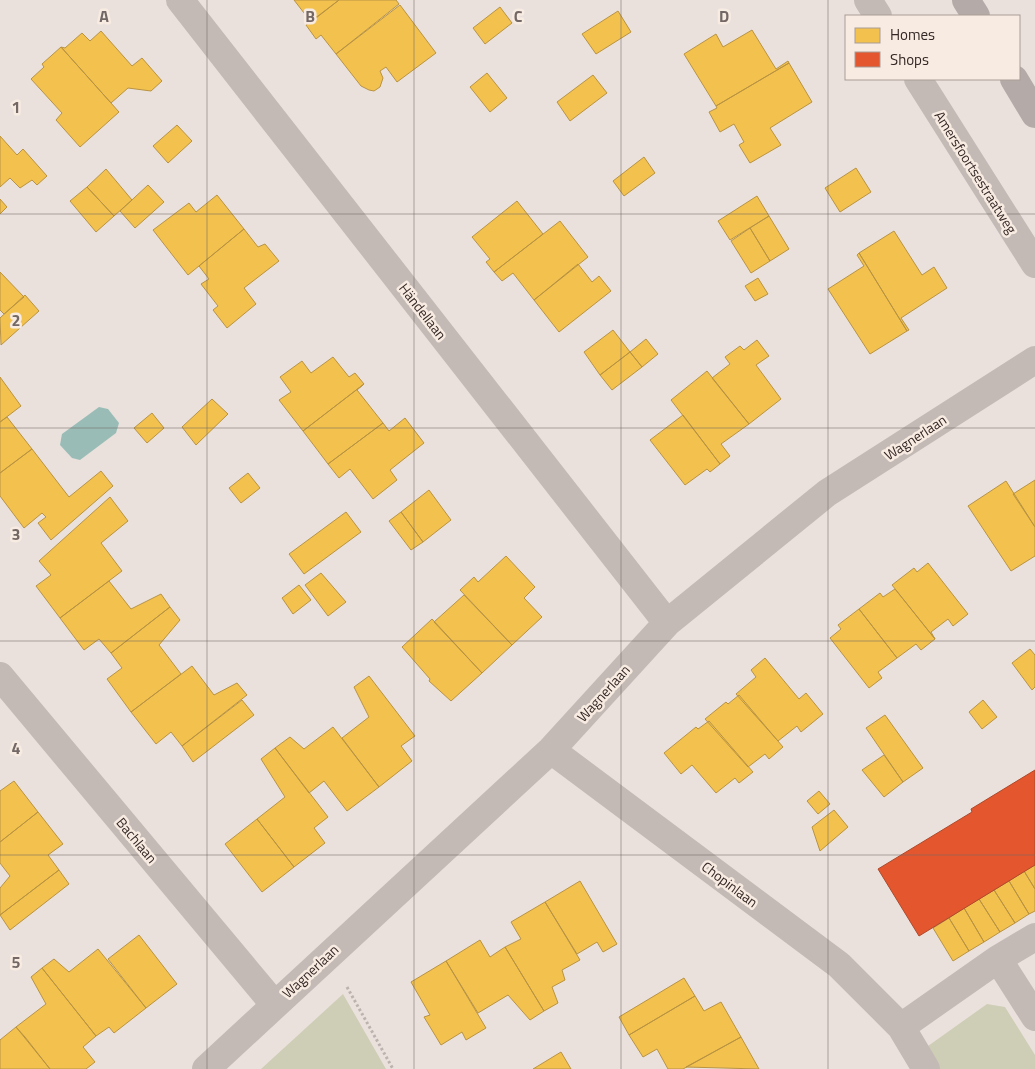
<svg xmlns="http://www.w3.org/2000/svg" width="1035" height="1069" font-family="'Titillium Web',sans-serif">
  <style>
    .green { fill: #ceceb6 }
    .water { fill: #99bdb6 }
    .homes { fill: #f2c14e; stroke: #b99342 }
    .shops { fill: #e4572e; stroke: #af492b }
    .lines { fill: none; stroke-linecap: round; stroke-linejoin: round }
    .path { stroke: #bcb2ae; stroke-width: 3; stroke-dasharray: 2.5 2.5; stroke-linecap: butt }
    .minor { stroke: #c3bab6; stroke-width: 28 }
    .secondary { stroke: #b4aaa7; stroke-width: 28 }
    .grid { fill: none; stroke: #736865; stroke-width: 1; stroke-opacity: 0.55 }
    .labels { text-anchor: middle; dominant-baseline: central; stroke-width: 5; stroke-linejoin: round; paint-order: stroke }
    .street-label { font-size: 14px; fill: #332725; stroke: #f8ebe2 }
    .grid-label { font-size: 16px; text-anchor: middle; font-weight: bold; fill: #736865; stroke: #f8ebe2; stroke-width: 5; stroke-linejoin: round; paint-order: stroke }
  </style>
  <rect width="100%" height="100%" fill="#eae1dd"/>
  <path class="green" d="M 343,994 L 386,1069 L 261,1069 Z
    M 987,1004 L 1005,1007 L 1035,1055 L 1035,1069 L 937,1069 L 928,1046 Z"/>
  <path class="water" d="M 99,407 L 108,409 L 119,423 L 116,433 L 80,460 L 72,458 L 60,445 L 62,434 Z"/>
  <path class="homes" d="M 294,0 L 339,0 L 311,22 Z
    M 339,0 L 396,0 L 399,4 L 336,54 L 321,35 L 316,39 L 306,25 Z
    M 400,5 L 436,53 L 397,82 L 386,67 L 380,71 L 383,78 L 380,87 L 374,91 L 369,90 L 361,86 L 336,54 Z
    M 500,7 L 512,23 L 485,44 L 473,28 Z
    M 618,11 L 631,32 L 596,54 L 582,34 Z
    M 752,30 L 776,69 L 788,61 L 789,63 L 716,106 L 684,54 L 716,34 L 723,47 Z
    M 101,31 L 132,66 L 142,58 L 162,81 L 151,91 L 128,88 L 111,103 L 61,47 L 65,48 L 82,33 L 90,41 Z
    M 61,47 L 119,112 L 80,147 L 56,120 L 62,113 L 31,79 L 44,67 L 42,64 Z
    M 789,63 L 812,102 L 770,128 L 781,145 L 750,163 L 739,145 L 744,142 L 734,124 L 720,132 L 709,112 L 717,108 L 716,106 Z
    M 487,73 L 507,98 L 490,112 L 470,87 Z
    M 593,75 L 607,93 L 570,121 L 557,102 Z
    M 177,125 L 192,141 L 168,163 L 153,146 Z
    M 0,136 L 17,155 L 23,149 L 47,176 L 37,185 L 32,180 L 20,188 L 10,178 L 0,187 Z
    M 644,157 L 655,173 L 624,196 L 613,181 Z
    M 856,168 L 871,192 L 840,212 L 825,188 Z
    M 106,169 L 132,200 L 114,216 L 87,187 Z
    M 148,185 L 164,202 L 135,228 L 120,211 Z
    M 87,187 L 114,216 L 96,232 L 70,201 Z
    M 217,195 L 244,229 L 188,275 L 153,230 L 189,203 L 196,212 Z
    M 757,196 L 769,216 L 730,240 L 718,221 Z
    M 0,199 L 7,207 L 0,214 Z
    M 517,201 L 543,234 L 494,272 L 486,262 L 490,259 L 472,237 Z
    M 769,216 L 789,249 L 770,261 L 750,228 Z
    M 560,221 L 588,257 L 534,300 L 513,273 L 502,281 L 494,272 Z
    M 750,228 L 770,261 L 751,273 L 731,241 Z
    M 244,229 L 258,247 L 265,244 L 279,261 L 244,288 L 256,304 L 227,328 L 213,310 L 218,306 L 201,284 L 209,279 L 199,266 Z
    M 894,231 L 922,275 L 934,267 L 947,288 L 901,318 L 909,330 L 907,331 L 859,253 Z
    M 859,253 L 907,331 L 870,354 L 828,289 L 864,266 L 857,255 Z
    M 578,264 L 592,282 L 599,276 L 611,291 L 559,332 L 534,300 Z
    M 0,272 L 24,297 L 4,314 L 0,310 Z
    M 758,278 L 768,294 L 755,301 L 745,286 Z
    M 25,295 L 39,311 L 1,345 L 0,318 Z
    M 613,330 L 630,352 L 600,375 L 584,352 Z
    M 646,339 L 658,354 L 642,367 L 630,352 Z
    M 757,340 L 769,356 L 756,365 L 781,399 L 749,424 L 712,378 L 730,364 L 725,357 L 740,346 L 744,350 Z
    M 630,352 L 642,367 L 612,390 L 600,375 Z
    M 333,357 L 349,377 L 355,373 L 364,384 L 303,431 L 279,400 L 291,392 L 280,377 L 302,361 L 311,373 Z
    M 707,371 L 749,424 L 721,444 L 730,456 L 720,464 L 671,400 Z
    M 0,377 L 21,406 L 0,422 Z
    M 364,384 L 357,390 L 383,423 L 328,464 L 303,431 Z
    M 212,399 L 228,414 L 196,445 L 182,427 Z
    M 152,413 L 164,428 L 147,443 L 134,428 Z
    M 683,415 L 720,464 L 710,472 L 707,469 L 685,485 L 650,440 Z
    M 7,417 L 32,449 L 0,473 L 0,422 Z
    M 405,418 L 424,443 L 390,470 L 397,480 L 373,499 L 350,469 L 339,478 L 328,464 L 383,423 L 389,431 Z
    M 32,449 L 69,497 L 101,471 L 113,486 L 51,540 L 38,523 L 46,517 L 42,513 L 24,528 L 0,496 L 0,473 Z
    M 248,473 L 260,488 L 241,503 L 229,488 Z
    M 1035,480 L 1035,527 L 1013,494 Z
    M 1006,481 L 1035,527 L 1035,556 L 1011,571 L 968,506 Z
    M 429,490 L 451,520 L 423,542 L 401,512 Z
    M 110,497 L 128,521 L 101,543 L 122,571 L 60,618 L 36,586 L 51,575 L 39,561 Z
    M 346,512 L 361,532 L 304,574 L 289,554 Z
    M 401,512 L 423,542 L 411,550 L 389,521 Z
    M 506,556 L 535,587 L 524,598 L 542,617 L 512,645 L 460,590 L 474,577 L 478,582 Z
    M 928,563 L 968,614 L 953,626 L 948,619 L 931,632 L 935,639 L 892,585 L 914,568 L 917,572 Z
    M 321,573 L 346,602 L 328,616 L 305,585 Z
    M 109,581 L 131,609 L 161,594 L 170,607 L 111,653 L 99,639 L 84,650 L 60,618 Z
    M 299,585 L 311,600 L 293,614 L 282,598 Z
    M 895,589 L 935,639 L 921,650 L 916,644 L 897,658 L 859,609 L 880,593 L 883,597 Z
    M 464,595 L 512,645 L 482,673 L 434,622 Z
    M 170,607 L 180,620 L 159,645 L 181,674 L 131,712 L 107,679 L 122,668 L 111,653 Z
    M 859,609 L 897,658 L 878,672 L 882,678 L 869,688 L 830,638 L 841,629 L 838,625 Z
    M 432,619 L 482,673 L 451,701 L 429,681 L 430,679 L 402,647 Z
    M 1030,649 L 1035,655 L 1035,687 L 1032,690 L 1012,663 Z
    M 765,658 L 799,699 L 806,693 L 823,714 L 801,732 L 797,726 L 778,741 L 736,694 L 756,677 L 751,670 Z
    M 192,666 L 214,695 L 237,683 L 247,695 L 182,746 L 171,732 L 156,744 L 131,712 Z
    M 369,676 L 415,736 L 401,746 L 412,761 L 379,787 L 342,738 L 369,717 L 354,687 Z
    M 739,695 L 783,747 L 769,759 L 765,754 L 748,767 L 705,719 L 726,702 L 728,704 Z
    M 242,700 L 254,715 L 193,762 L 182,746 Z
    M 983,700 L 997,717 L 982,729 L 969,712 Z
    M 885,715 L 923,768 L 903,782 L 866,728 Z
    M 709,721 L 753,772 L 739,783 L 735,778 L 716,793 L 692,765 L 681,774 L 664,753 L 696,727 L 698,729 Z
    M 333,727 L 379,787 L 347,811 L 324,781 L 309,793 L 275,748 L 290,737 L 304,749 Z
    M 275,748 L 328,817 L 314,828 L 325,843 L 294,867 L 257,819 L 285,797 L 261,759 Z
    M 884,755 L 903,782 L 884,797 L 862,770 Z
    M 14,781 L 38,812 L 0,842 L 0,791 Z
    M 819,791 L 830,804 L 818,814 L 807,801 Z
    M 834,810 L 848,827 L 820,851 L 812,827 Z
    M 38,812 L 63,844 L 48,855 L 59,870 L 0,915 L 0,888 L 10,876 L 0,863 L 0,842 Z
    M 257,819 L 294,867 L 262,892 L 225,844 Z
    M 1035,865 L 1035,889 L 1024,871 Z
    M 59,870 L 69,884 L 10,930 L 0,915 Z
    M 1024,871 L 1035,889 L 1035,911 L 1029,914 L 1009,881 Z
    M 580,881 L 617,944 L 603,952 L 597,942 L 577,954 L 545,902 Z
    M 1009,881 L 1029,914 L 1015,923 L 994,890 Z
    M 994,890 L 1015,923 L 1000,932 L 979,899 Z
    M 979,899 L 1000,932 L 984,942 L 964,908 Z
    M 545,902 L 580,960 L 562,970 L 565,980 L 552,987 L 558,1003 L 544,1011 L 505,947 L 521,939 L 511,922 Z
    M 964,908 L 984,942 L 969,951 L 949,918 Z
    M 949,918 L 969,951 L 953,961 L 933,928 Z
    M 139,935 L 177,984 L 146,1008 L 108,959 Z
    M 480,940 L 490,957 L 505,947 L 544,1011 L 530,1020 L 508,995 L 478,1013 L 446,961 Z
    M 98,949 L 146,1008 L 114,1033 L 109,1027 L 96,1036 L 42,968 L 54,959 L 69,972 Z
    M 446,961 L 486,1028 L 466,1040 L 462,1032 L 441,1045 L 424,1017 L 430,1015 L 411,982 Z
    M 42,968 L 96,1036 L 83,1047 L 95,1062 L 86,1069 L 50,1069 L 16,1027 L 46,1004 L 31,977 Z
    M 684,978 L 695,996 L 629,1035 L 619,1017 Z
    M 695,996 L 704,1011 L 721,1002 L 741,1037 L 683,1069 L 668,1069 L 657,1049 L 643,1057 L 629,1035 Z
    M 16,1027 L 25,1037 L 50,1069 L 0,1069 L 0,1040 Z
    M 741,1037 L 759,1069 L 686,1067 Z
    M 561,1052 L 571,1069 L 533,1069 Z"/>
  <path class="shops" d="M 1035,770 L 1035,865 L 919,936 L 878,869 L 972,812 L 971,809 Z"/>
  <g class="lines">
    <path class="path" d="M 347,987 L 393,1069"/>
    <path class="minor" d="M 180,0 L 667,623
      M 868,0 L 878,16
      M 918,79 L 1035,264
      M 0,676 L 274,1004
      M 551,750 L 839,965 L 901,1027 L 926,1069
      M 998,959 L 1035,1017
      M 901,1027 L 998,959 L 1035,937
      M 206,1069 L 551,750 L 667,623 L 827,493 L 1035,360"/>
    <path class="secondary" d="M 966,0 L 976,16
      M 1014,79 L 1035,114"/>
  </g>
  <path class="grid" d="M 207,0 L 207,1069M 414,0 L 414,1069M 621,0 L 621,1069M 828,0 L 828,1069M 0,214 L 1035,214M 0,428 L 1035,428M 0,641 L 1035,641M 0,855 L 1035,855"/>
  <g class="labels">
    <g class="street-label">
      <text transform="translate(976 172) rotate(58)">Amersfoortsestraatweg</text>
      <text transform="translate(423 311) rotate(52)">Händellaan</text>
      <text transform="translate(915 437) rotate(-33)">Wagnerlaan</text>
      <text transform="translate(603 693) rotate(-48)">Wagnerlaan</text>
      <text transform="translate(137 840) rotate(50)">Bachlaan</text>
      <text transform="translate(730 884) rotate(37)">Chopinlaan</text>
      <text transform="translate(310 971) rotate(-43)">Wagnerlaan</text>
    </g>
  </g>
  <g class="grid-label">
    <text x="104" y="22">A</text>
    <text x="310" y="22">B</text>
    <text x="518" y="22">C</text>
    <text x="724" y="22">D</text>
    <text x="16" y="113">1</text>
    <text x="16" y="326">2</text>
    <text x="16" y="540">3</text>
    <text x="16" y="754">4</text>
    <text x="16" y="968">5</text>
  </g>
  <rect x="845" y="15" width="175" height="65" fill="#f8ebe2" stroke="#a99d96"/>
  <rect x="855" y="28" width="25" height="15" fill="#f2c14e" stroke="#a99d96"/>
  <text x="890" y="40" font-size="15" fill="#332725">Homes</text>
  <rect x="855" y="52" width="25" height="15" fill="#e4572e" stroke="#a99d96"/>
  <text x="890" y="65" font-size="15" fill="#332725">Shops</text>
</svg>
